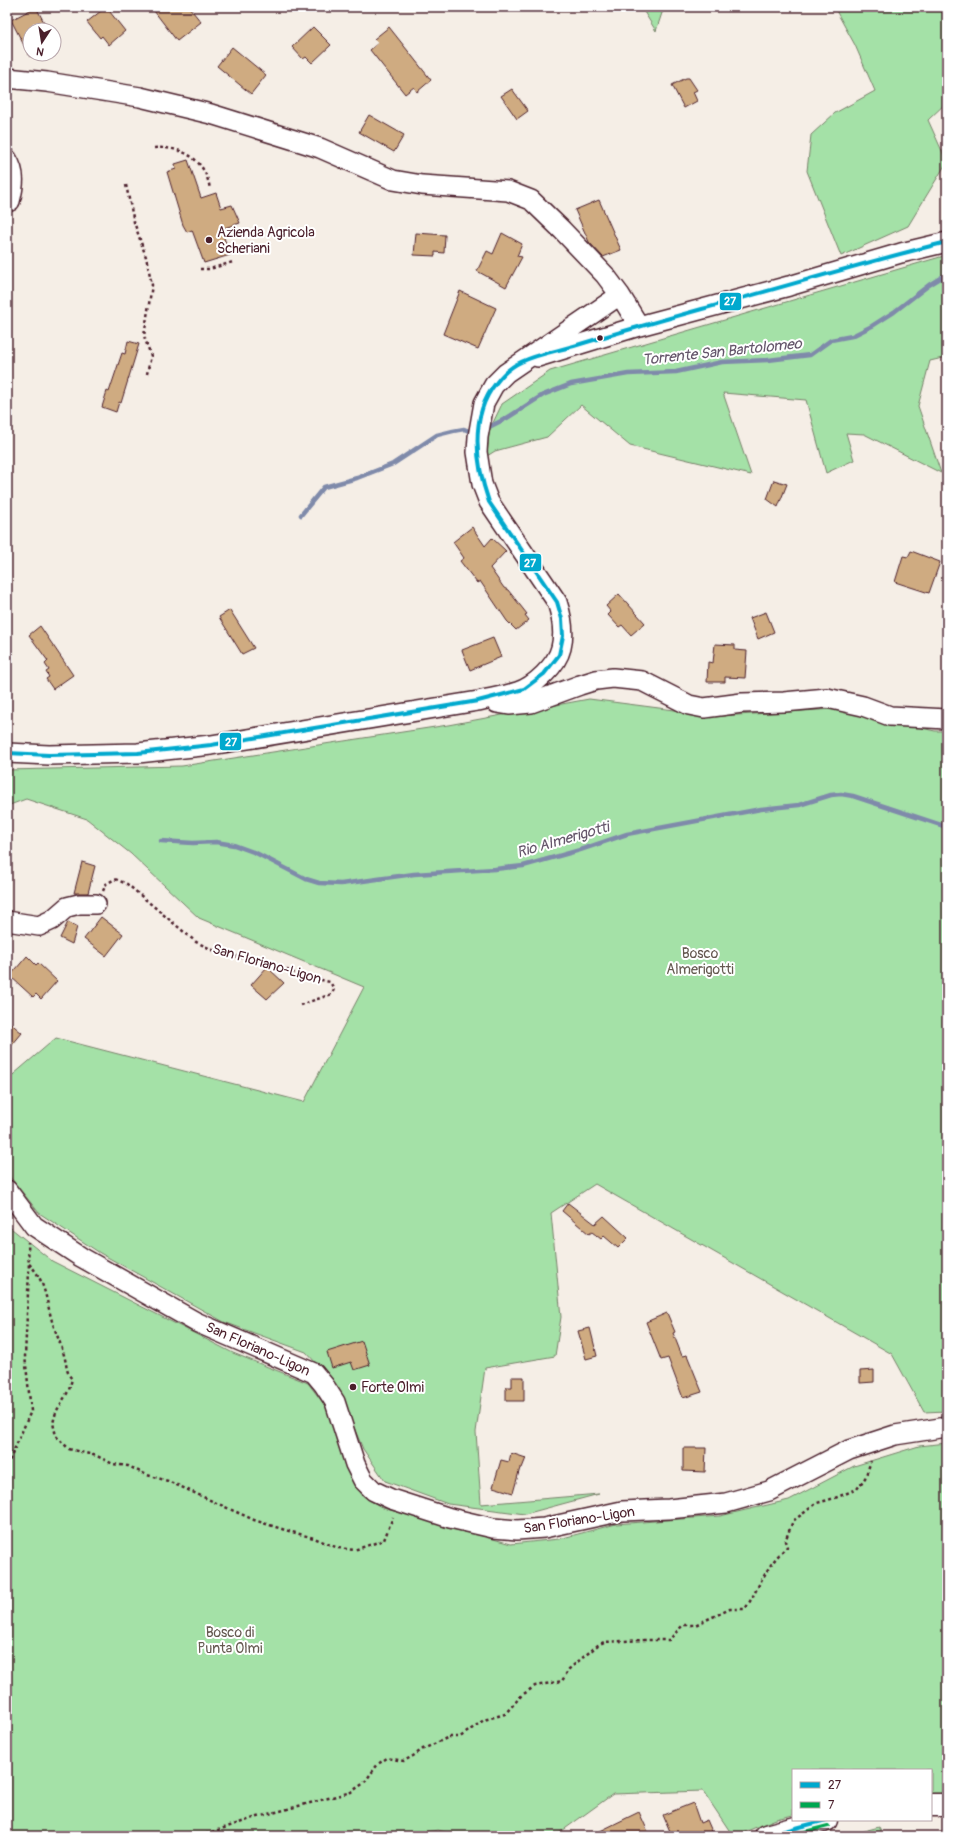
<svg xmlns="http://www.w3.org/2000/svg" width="954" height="1843" font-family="Pangolin,sans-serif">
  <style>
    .green { fill: #a4e1a7; stroke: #778069 }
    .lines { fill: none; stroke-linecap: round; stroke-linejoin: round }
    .stream { stroke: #7f8aaa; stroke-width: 4.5 }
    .building { fill: #cfab81; stroke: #4a1f2b }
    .minor-casing { stroke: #4a1f2b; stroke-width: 22 }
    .major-casing { stroke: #4a1f2b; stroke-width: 25 }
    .path { stroke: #4a1f2b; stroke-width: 2.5; stroke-dasharray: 3 3; stroke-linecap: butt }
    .minor { stroke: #fff; stroke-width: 19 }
    .major { stroke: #fff; stroke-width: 22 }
    .bus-1-casing { stroke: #fff; stroke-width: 7 }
    .bus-2-casing { stroke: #fff; stroke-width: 7 }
    .bus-1 { stroke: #00a9ce; stroke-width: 4 }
    .bus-2 { stroke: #00a651; stroke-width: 4 }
    .poi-dot { fill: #4a1f2b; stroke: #fff; stroke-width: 1.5 }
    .labels { text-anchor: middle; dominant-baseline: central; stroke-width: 4; stroke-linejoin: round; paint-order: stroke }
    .poi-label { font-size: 14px; fill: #4a1f2b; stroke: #fff; text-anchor: start }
    .park-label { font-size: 14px; fill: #655950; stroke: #fff }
    .street-label { font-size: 14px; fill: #4a1f2b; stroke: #fff }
    .water-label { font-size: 15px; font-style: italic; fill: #64556a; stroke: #fff }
    .line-badge { stroke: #fff; stroke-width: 1.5 }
    .badge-label { font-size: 11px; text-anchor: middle; font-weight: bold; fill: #fff }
  </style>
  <rect width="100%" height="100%" fill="#f5eee6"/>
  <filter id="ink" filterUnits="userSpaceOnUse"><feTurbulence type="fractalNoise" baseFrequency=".025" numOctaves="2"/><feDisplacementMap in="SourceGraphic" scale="8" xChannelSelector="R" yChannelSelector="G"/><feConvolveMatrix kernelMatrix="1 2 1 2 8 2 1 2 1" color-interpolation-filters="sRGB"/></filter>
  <g filter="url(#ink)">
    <path class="green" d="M 641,7 L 664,7 L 656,31 Z
      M 834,7 L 947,7 L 947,102 L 928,120 L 947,162 L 908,226 L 841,256 L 807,171 L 811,135 L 835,113 L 875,91 L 855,45 Z
      M 947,255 L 947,357 L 930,361 L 918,406 L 941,473 L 864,434 L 846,433 L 854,460 L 826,473 L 806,400 L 723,393 L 751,475 L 630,446 L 581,405 L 547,437 L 495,451 L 487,456 L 489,431 L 502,404 L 550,371 Z
      M 589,699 L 721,716 L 835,709 L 935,731 L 947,731 L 947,1411 L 924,1412 L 892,1354 L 595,1184 L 551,1213 L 561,1317 L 555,1356 L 485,1368 L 476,1432 L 481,1504 L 599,1494 L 525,1514 L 448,1504 L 385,1481 L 363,1449 L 336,1385 L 306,1352 L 224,1322 L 100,1253 L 39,1213 L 7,1173 L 7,1080 L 56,1038 L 304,1102 L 364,987 L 199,918 L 131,854 L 87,819 L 26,799 L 7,806 L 7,770 L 182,766 L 448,725 Z
      M 7,1225 L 52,1261 L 233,1353 L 308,1383 L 327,1408 L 342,1448 L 351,1479 L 363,1496 L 383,1508 L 511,1544 L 559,1539 L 616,1524 L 720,1516 L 789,1500 L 854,1466 L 919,1446 L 947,1443 L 947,1794 L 931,1795 L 931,1770 L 793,1770 L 793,1815 L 776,1819 L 735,1836 L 733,1836 L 703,1791 L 613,1794 L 555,1836 L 459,1836 L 438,1830 L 413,1834 L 413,1836 L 7,1836 Z
      M 879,1827 L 884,1836 L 845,1836 Z"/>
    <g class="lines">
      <path class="stream" d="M 489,427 L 507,418 L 543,395 L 571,384 L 628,374 L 676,372 L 722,362 L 768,360 L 810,355 L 831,340 L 852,336 L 872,326 L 894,312 L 929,285 L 947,274
        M 301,515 L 324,487 L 357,478 L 393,464 L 437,435 L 453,431 L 464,429 L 469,431
        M 161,841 L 193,843 L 216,842 L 234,845 L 256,853 L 306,879 L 319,883 L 341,884 L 414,874 L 495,869 L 523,866 L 580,850 L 627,834 L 761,809 L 799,805 L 831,795 L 841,794 L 853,796 L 947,827"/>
    </g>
    <path class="building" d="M 36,7 L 48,30 L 30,30 L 30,57 L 11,20 Z
      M 106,7 L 125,31 L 109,45 L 102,36 L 100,38 L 87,22 Z
      M 151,7 L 189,7 L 201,22 L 177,41 Z
      M 313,27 L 331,45 L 312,63 L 306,57 L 303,59 L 292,47 Z
      M 389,27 L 431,80 L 417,92 L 414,87 L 405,94 L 370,50 L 378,43 L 374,39 Z
      M 232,47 L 266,75 L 251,94 L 217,66 Z
      M 686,78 L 689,78 L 697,90 L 693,92 L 697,101 L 684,108 L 672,85 Z
      M 512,89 L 528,111 L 517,119 L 501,96 Z
      M 369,115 L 404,135 L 394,152 L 359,132 Z
      M 188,160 L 201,198 L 216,193 L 221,208 L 232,205 L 240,223 L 221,229 L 230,255 L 204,263 L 192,230 L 187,232 L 183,225 L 167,172 L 176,169 L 175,164 Z
      M 599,200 L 621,250 L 603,257 L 589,242 L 575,210 Z
      M 416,233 L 445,235 L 444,253 L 435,252 L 435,256 L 414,255 Z
      M 502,233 L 522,244 L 517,256 L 522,257 L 506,287 L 477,271 L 487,251 L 493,254 Z
      M 460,291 L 496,308 L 478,349 L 443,334 Z
      M 128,341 L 139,344 L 121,403 L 119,402 L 116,412 L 102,407 L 107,391 L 109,392 L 122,353 L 125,354 Z
      M 774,480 L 787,484 L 778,507 L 767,499 Z
      M 472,527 L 485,546 L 492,538 L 506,551 L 490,568 L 504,588 L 508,590 L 527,614 L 525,615 L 529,620 L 516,630 L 507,621 L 480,581 L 477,583 L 460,561 L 464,558 L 453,542 Z
      M 911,551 L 940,562 L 929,593 L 895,582 L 903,556 L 908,557 Z
      M 619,594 L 645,623 L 631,635 L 622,625 L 619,627 L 608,615 L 611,612 L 606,606 Z
      M 230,610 L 254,648 L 242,654 L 219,617 Z
      M 766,612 L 774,632 L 758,639 L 750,618 Z
      M 40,626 L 73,675 L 53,689 L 46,679 L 49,677 L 46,672 L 49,670 L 45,664 L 48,661 L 29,635 Z
      M 493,638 L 501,657 L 470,670 L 462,650 Z
      M 715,644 L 735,645 L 735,650 L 747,651 L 745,678 L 725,677 L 725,682 L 707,682 L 708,662 L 713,663 Z
      M 82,862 L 95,866 L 88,893 L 74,893 Z
      M 101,917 L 123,934 L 106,956 L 84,939 Z
      M 68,922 L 77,927 L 72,944 L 60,938 Z
      M 27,956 L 36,965 L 38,963 L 57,981 L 41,999 L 36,994 L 33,997 L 10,976 Z
      M 267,967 L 284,983 L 267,999 L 251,985 Z
      M 7,1020 L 22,1033 L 7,1051 Z
      M 568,1203 L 595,1224 L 604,1216 L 628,1238 L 618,1248 L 604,1236 L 601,1239 L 592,1232 L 589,1234 L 562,1211 Z
      M 667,1313 L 675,1332 L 673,1333 L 682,1356 L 687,1355 L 702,1392 L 683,1398 L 668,1358 L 661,1360 L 646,1322 Z
      M 590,1328 L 597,1356 L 586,1359 L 578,1331 Z
      M 362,1341 L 370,1365 L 354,1370 L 351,1362 L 332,1368 L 327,1352 Z
      M 874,1370 L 874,1382 L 860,1383 L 860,1371 Z
      M 512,1377 L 524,1377 L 524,1401 L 506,1401 L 506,1387 L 512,1387 Z
      M 683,1448 L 706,1448 L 705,1472 L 683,1471 Z
      M 511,1453 L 526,1458 L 522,1468 L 520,1468 L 513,1493 L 493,1487 L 501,1460 L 509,1462 Z
      M 693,1803 L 700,1823 L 707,1820 L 714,1836 L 672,1836 L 663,1815 Z
      M 639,1812 L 650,1836 L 590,1836 Z"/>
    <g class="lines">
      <g class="minor-casing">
        <path id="minor" d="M 7,78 L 47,82 L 140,97 L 211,114 L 320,148 L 393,180 L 422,185 L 508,191 L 531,200 L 562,230 L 605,275 L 620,295 L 639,326
          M 7,159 C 16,173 14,186 10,201
          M 538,357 L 639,326 L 789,286 L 901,253 L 947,242
          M 497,703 L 509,705 L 531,703 L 580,685 L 596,680 L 613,678 L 642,681 L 689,705 L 704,708 L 742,703 L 784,702 L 827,698 L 863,706 L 890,716 L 947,719
          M 7,753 L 49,755 L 138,753 L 211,745 L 478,701 C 491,698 505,696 517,692 C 534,687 557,665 561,648 C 565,632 562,617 557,602 L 489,502 L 482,484 L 477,452 L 478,437 L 484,403 L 494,385 L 506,373 L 620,295
          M 7,921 L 39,926 L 52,920 L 67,907 L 79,904 L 96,904
          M 7,1190 L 34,1226 L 81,1257 L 196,1322 L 314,1373 L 324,1385 L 335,1402 L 355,1464 L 363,1480 L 374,1491 L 391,1499 L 450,1518 L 493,1528 L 517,1530 L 544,1528 L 622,1511 L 669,1509 L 726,1503 L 769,1491 L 849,1450 L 895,1435 L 947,1427"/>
      </g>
      <g class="major-casing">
        <path id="major" d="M 931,1805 L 947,1805
          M 766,1836 L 826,1820"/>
      </g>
      <path class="path" d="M 154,148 C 183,146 205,159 210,189
        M 126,185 L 134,222 L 146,257 L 152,285 L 144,336 L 151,356 L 147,374
        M 200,269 L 210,269 L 233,262
        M 103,891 L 106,884 L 115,879 L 127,884 L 196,942 L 217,952 L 273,964 L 299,975 L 330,982 L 334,989 L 332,994 L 300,1005
        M 29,1264 C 45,1279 46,1300 52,1321 C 56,1334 62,1346 65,1359 C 67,1367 66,1372 72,1379 L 69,1390 L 56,1412 L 53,1423 L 56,1436 L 69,1449 L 97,1456 L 113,1464 L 128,1466 L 147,1475 L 168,1481 L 254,1520 L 285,1530 L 314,1538 L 338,1548 L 354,1550 L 384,1540 L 393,1517
        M 7,1466 L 31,1411 L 25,1356 L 29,1271 L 28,1242
        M 200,1836 L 254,1818 L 351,1792 L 364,1783 L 378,1764 L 387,1758 L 404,1761 L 413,1756 L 423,1749 L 449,1737 L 460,1737 L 484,1720 L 505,1714 L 521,1696 L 535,1686 L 562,1681 L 569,1669 L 598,1645 L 604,1642 L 643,1640 L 669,1640 L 683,1625 L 695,1625 L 730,1609 L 745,1609 C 753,1598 757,1587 764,1576 C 770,1565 777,1556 787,1547 L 785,1541 L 793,1521 L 817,1503 L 835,1498 L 857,1489 L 865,1478 L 871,1461"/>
      <use href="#minor" class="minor"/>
      <use href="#major" class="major"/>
      <g class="bus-1-casing">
        <path id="bus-1" d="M 7,753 L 49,755 L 138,753 L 211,745 L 478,701 L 524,689 L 544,674 L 559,655 L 563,636 L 562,619 L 557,602 L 489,502 C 476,465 469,416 496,383 C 502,375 512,366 521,362 C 537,354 557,351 574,346 C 616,333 659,321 702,309 C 784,287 865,262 947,242
          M 766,1836 L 826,1820"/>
      </g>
      <g class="bus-2-casing">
        <path id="bus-2" d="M 789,1836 L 828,1826"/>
      </g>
      <use href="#bus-1" class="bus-1"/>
      <use href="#bus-2" class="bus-2"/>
    </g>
  </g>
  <g class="poi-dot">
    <circle cx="209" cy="240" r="4"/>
    <circle cx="600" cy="338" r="3.5"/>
    <circle cx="353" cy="1387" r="4"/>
  </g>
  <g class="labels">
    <g class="poi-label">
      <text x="217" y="232">Azienda Agricola<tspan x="217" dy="16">Scheriani</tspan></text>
      <text x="361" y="1387">Forte Olmi</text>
    </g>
    <g class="park-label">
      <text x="700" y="953">Bosco<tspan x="700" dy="16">Almerigotti</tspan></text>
      <text x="230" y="1632">Bosco di<tspan x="230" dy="16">Punta Olmi</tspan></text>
    </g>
    <g class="street-label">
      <text transform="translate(267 964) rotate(16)">San Floriano-Ligon</text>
      <text transform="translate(258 1349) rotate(24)">San Floriano-Ligon</text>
      <text transform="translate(579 1520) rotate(-9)">San Floriano-Ligon</text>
    </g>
    <g class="water-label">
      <text transform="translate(722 352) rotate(-6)">Torrente San Bartolomeo</text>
      <text transform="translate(563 840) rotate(-16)">Rio Almerigotti</text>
    </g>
  </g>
  <g class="line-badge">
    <rect x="719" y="292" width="23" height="19" rx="4" fill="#00a9ce"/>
    <rect x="519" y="553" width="23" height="19" rx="4" fill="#00a9ce"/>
    <rect x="219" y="732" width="23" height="19" rx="4" fill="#00a9ce"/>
  </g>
  <g class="badge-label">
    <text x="730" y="305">27</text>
    <text x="530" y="567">27</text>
    <text x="231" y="746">27</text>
  </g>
  <rect width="954" height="1843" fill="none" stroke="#fff" stroke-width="24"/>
  <rect x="12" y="12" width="930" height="1819" fill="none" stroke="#4a1f2b" stroke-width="1.5" filter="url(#ink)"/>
  <rect x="792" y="1769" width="140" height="52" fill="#ffffff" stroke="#b7a5aa"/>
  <rect x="800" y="1782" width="20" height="6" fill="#00a9ce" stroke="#b7a5aa"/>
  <text x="828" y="1789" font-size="12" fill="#4a1f2b">27</text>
  <rect x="800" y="1802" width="20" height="6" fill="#00a651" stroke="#b7a5aa"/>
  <text x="828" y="1809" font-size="12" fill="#4a1f2b">7</text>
  <g transform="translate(42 42) rotate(192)"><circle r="19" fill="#ffffff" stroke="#b7a5aa"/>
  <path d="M0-3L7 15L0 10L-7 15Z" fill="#4a1f2b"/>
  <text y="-6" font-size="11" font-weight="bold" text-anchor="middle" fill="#4a1f2b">N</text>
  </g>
</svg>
